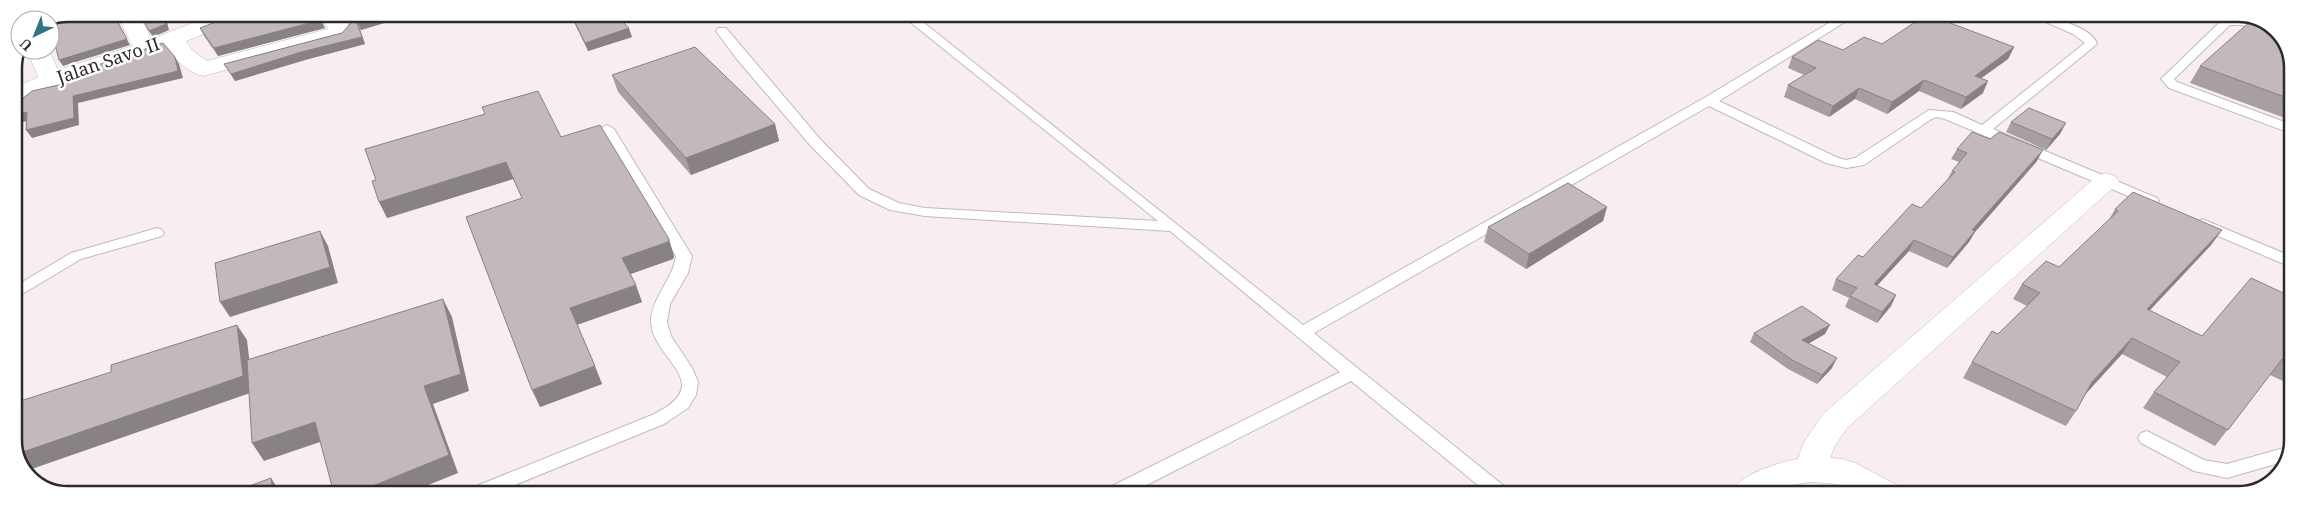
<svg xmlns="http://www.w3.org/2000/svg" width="2307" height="509" font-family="'Noto Serif',serif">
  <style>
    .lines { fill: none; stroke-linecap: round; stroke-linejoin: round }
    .lane-casing { stroke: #c3b9bc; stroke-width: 2 }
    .street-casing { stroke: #c3b9bc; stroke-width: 1 }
    .secondary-casing { stroke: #c3b9bc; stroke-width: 1 }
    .lane { fill: #fff; fill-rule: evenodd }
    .street { fill: #fff; fill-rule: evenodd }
    .secondary { fill: #fff; fill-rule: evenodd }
    .wall { fill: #a89fa2 }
    .shaded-wall { fill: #888284 }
    .building { fill: #c3b9bc; stroke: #888284 }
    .labels { text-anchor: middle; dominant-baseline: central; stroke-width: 5; stroke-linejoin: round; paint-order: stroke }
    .street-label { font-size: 18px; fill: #2e2a2b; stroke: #fff }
    .rim { fill: none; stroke: #2e2a2b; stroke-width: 2.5 }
  </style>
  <rect width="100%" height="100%" fill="#f8eef1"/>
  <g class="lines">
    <g class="lane-casing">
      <path id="lane" d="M 900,14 L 913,14 L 1303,325 L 1704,98 L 1842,15 L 1856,15 L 1719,101 L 1836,157 L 1846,160 L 1855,158 L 1929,110 L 1953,112 L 1982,125 L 2085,43 L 2073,34 L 2030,15 C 2046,14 2093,27 2097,44 L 1993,129 L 2157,198 L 2159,201 L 2152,205 L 2147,204 L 1945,119 L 1936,117 L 1930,120 L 1864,165 L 1846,168 L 1826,163 L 1709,106 L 1314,333 L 1509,490 L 1512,495 L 1490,495 L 1351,381 L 1127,495 L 1101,495 L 1104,490 L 1340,372 L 1170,231 L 925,216 L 890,210 L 859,195 L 810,145 L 736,58 L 716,31 L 718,28 L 726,28 L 820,139 L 869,189 L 899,203 L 925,208 L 1158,221 Z
        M 2227,17 C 2243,17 2272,20 2280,36 L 2242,25 L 2230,25 L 2174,79 L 2177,82 L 2293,125 L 2293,134 L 2169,88 L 2161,79 L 2223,19 Z
        M 607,125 L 614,129 L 692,256 L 688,273 L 670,304 L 667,322 L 671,336 L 692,368 L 698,382 L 696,395 L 688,408 L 664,424 L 493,494 L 466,494 L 469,489 L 652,415 C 721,382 649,359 651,319 C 653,296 673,279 676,256 L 600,129 Z
        M 2202,219 L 2293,257 L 2293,268 L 2197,227 L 2195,224 Z
        M 157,228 L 162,230 L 164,233 L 162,236 L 81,259 L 14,299 L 14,287 L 71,253 Z
        M 2147,431 L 2204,460 L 2227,464 L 2291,446 L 2292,451 L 2286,461 L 2227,478 L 2194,471 L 2141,443 L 2138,438 L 2141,433 Z"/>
    </g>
    <g class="street-casing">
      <path id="street" d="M 116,14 L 138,14 L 152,39 L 215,14 L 245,14 L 242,19 L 186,41 L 192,50 L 207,61 L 328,29 L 319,14 L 341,14 L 352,30 L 344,39 L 203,76 C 188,72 176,61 168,48 L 59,85 L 39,94 L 27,105 L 14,109 L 14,92 L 23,84 L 38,77 L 27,50 L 49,50 L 58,70 L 133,46 Z
        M 2106,173 L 2115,176 L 2119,181 L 2115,186 L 1846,429 L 1835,446 L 1822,478 L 1810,482 L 1798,478 L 1794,469 L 1804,442 L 1824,413 L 2097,176 Z"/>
    </g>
    <g class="secondary-casing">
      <path id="secondary" d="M 1810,456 L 1843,459 L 1855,463 L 1899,486 L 1904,495 L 1858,495 L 1837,484 L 1810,482 L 1792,485 L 1774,495 L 1728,495 C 1741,471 1785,461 1810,456 Z"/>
    </g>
    <use href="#lane" class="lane"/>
    <use href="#street" class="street"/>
    <use href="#secondary" class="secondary"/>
  </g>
  <path class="wall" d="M 344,14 L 391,14 L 394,20 L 361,30 L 359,26 L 365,44 L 305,60 L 235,81 L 224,64 L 342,33 L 350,24 Z
    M 570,14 L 615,14 L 632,37 L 588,51 Z
    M 2072,15 L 2107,15 L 2096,23 Z
    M 305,23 L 325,28 L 218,56 L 204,36 L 200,28 Z
    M 2014,47 L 2008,59 L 1981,78 L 1983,93 L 1961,109 L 1919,91 L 1887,114 L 1855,99 L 1829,117 L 1784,97 L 1788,85 L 1804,75 L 1788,68 L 1792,57 L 1843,50 Z
    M 2293,62 L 2293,121 L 2190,83 L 2200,66 Z
    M 612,75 L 775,124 L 779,141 L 691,175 L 618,92 Z
    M 2011,122 L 2060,134 L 2046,150 L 2006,132 Z
    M 561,137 L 674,256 L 673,259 L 630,274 L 642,302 L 577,325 L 602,384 L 540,407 L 522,198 L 513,179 L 387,218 Z
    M 1957,149 L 2037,161 L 1975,232 L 1969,242 L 1947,268 L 1909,251 L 1877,286 L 1896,295 L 1891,306 L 1877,323 L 1845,307 L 1849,298 L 1832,290 L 1836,279 L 1921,208 L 1947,180 L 1952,171 L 1959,162 L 1951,159 Z
    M 1607,207 L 1603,221 L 1526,269 L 1484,242 L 1488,227 Z
    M 2115,209 L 2222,230 L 2211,245 L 2149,311 L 2202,336 L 2292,297 L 2292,385 L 2270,375 L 2215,446 L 2143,408 L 2154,392 L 2167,377 L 2122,354 L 2086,393 L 2076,411 L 2066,426 L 1963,378 L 1972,362 L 1998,334 L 2027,306 L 2013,299 L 2022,284 L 2059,267 L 2109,220 Z
    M 1754,333 L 1825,334 L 1808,344 L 1832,368 L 1817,384 L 1788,369 L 1750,342 Z"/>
  <path class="shaded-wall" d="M 113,14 L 115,14 L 114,15 L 130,45 L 63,66 L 59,60 Z
    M 163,14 L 165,14 L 169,30 L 153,37 L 149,31 Z
    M 190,14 L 211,14 L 194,20 Z
    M 389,14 L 391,14 L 394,20 L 361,30 L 358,23 Z
    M 2100,15 L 2107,15 L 2096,23 Z
    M 321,20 L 325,28 L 218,56 L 214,48 Z
    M 356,20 L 365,44 L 305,60 L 235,81 L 231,74 L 301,52 L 362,37 Z
    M 629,28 L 632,37 L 588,51 L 585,43 Z
    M 50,33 L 52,33 L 56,39 L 50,41 Z
    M 2014,47 L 2008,59 L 1969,87 L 1975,76 Z
    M 175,57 L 179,64 L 183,78 L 78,103 L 79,125 L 32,138 L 26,130 L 73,96 Z
    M 14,77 L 19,85 L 14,87 Z
    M 1924,80 L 1919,91 L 1887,114 L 1892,102 Z
    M 1988,81 L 1983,93 L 1961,109 L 1966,97 Z
    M 1859,88 L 1855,99 L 1829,117 L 1833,106 Z
    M 27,112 L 32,120 L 14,124 L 14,115 Z
    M 2066,123 L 2060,134 L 2046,150 L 2052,139 Z
    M 775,124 L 779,141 L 691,175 L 686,158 Z
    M 2043,150 L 2037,161 L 1975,232 L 1969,242 L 1947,268 L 1953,257 L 1972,230 Z
    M 506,162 L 513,179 L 387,218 L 379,202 Z
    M 1607,207 L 1603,221 L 1526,269 L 1529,254 Z
    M 2222,230 L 2211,245 L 2136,325 L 2147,309 Z
    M 320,231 L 328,246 L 338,283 L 230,317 L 220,302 Z
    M 669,239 L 674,256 L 673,259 L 628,275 L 622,258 Z
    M 1914,240 L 1909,251 L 1868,295 L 1874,284 Z
    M 636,285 L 642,302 L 576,325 L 570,308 Z
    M 1896,295 L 1891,306 L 1877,323 L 1882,312 Z
    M 443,299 L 452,317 L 469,391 L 433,404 L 458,473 L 406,494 L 353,494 Z
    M 237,325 L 247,340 L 253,392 L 26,471 L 17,454 Z
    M 1830,325 L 1825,334 L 1797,350 L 1802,340 Z
    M 2132,338 L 2122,354 L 2082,398 L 2092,382 Z
    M 1837,358 L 1832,368 L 1817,384 L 1822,375 Z
    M 595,366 L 602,384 L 540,407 L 532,390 Z
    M 315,422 L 326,440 L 264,461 L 252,443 Z
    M 271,478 L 278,489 L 279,494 L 273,494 Z"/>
  <path class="building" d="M 69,14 L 113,14 L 127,39 L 59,60 L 52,33 L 50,33 L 50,22 Z
    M 140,14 L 163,14 L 166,24 L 149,31 Z
    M 236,14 L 299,14 L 305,23 L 321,18 L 321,20 L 214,48 L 200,28 Z
    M 345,14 L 389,14 L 358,23 L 356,20 L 362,37 L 301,52 L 231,74 L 224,64 L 342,33 L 351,23 Z
    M 571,14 L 615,14 L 629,28 L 585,43 Z
    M 1926,15 L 1929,15 L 2014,47 L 1975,76 L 1988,81 L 1966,97 L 1924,80 L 1892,102 L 1859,88 L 1833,106 L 1788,85 L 1816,68 L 1792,57 L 1818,40 L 1843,50 L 1864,37 L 1882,44 Z
    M 2254,18 L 2277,30 L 2293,62 L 2293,100 L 2200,66 Z
    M 163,43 L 175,57 L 178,71 L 73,96 L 74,118 L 26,130 L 27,112 L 14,115 L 14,102 L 22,99 L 32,91 L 63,84 L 62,77 Z
    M 695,47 L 775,124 L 686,158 L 612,75 Z
    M 538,91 L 561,137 L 600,125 L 669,239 L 668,242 L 622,258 L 636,285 L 570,308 L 595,366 L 532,390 L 466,217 L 522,198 L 506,162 L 379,202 L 372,181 L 376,180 L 365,149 L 485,114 L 482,107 Z
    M 2029,108 L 2066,123 L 2052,139 L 2011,122 Z
    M 1972,132 L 1990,139 L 1999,132 L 2043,150 L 1972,230 L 1975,231 L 1953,257 L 1914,240 L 1874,284 L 1896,295 L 1882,312 L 1850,296 L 1857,288 L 1836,279 L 1858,255 L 1863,257 L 1912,204 L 1921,208 L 1955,172 L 1952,171 L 1967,153 L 1957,149 Z
    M 1568,183 L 1607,207 L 1529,254 L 1488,227 Z
    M 2133,192 L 2222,230 L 2147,309 L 2202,336 L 2251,278 L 2292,297 L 2292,364 L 2282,359 L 2228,430 L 2154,392 L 2180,362 L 2132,338 L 2092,382 L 2076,411 L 1972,362 L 1992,331 L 1998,334 L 2040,293 L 2022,284 L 2046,261 L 2059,267 L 2118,211 L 2115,209 Z
    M 320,231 L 330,267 L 220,302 L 215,263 Z
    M 443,299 L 461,374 L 424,386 L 449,455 L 353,494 L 334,494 L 315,422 L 252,443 L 247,360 Z
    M 1802,306 L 1830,325 L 1802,340 L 1837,358 L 1822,375 L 1792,360 L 1754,333 Z
    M 237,325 L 243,376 L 17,454 L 14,447 L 14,403 L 111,372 L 111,365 Z
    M 271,478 L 273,494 L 228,494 Z"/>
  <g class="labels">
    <g class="street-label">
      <text transform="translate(108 60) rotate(-19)">Jalan Savo II</text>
    </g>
  </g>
  <path d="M0 0H2307V509H0ZM68 22H2238A46 46 0 0 1 2284 68V440A46 46 0 0 1 2238 486H68A46 46 0 0 1 22 440V68A46 46 0 0 1 68 22Z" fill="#fff" fill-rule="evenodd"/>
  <path class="rim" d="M68 22H2238A46 46 0 0 1 2284 68V440A46 46 0 0 1 2238 486H68A46 46 0 0 1 22 440V68A46 46 0 0 1 68 22Z"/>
  <g transform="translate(35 35) rotate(223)"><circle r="24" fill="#ffffff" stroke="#abaaaa"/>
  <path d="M0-4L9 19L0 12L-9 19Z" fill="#2f7682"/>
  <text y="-8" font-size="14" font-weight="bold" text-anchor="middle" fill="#2e2a2b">U</text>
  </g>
</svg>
